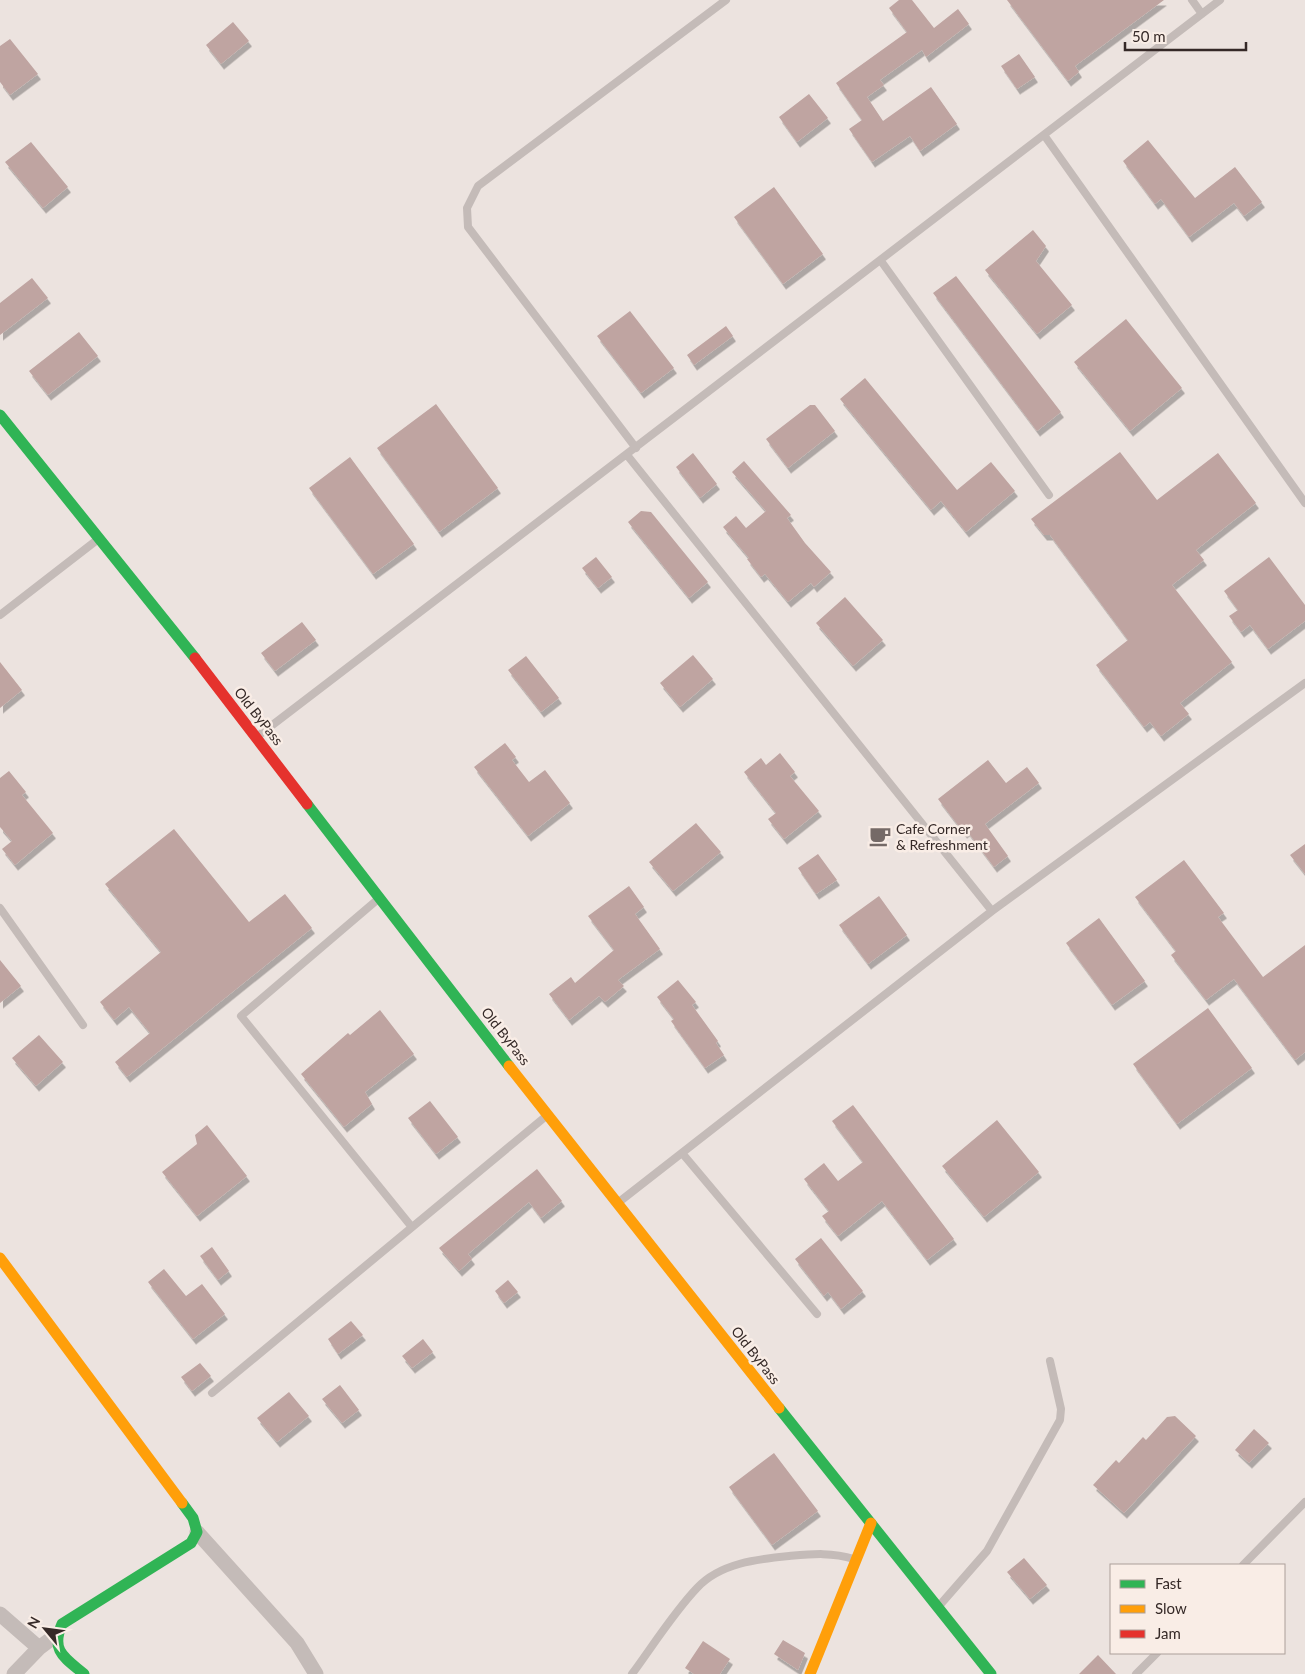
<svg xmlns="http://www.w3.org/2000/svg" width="1305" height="1674" font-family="Lato,sans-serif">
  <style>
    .building { fill: #bfa4a1; filter: url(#shadow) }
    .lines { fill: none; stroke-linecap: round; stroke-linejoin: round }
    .lane { stroke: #c4bbb8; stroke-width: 8 }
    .street { stroke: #c4bbb8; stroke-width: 15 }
    .fast { stroke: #30b455; stroke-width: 11 }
    .slow { stroke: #ff9f0a; stroke-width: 11 }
    .jam { stroke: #e5322d; stroke-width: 11 }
    .labels { text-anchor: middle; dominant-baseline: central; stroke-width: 5; stroke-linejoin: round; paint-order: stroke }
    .street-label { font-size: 14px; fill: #352927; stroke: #f9ede6 }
    .poi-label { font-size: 14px; fill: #352927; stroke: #f9ede6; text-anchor: start }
  </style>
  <defs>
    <filter id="shadow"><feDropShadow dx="3" dy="5.5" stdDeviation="0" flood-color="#0004"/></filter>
  </defs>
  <rect width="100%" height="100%" fill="#ece3df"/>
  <path class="building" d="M 899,0 L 912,0 L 934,28 L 958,9 L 969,24 L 926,57 L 922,50 L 880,80 L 884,85 L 867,97 L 883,121 L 931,87 L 957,124 L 920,151 L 910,136 L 872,162 L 849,129 L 862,120 L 836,83 L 907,32 L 889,8 Z
    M 1007,0 L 1164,0 L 1075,66 L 1079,72 L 1068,81 Z
    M 233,22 L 249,41 L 221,64 L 206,45 Z
    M 10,39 L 38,74 L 10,95 L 0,82 L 0,46 Z
    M 1019,54 L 1035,77 L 1017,89 L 1001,66 Z
    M 809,94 L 828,118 L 797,142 L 779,117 Z
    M 1148,140 L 1195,198 L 1235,167 L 1262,202 L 1244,216 L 1234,203 L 1189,237 L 1161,199 L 1155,204 L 1123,161 Z
    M 31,142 L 68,187 L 43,208 L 5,162 Z
    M 774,187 L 823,254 L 783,284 L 734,217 Z
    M 1033,230 L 1046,246 L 1036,261 L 1072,305 L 1037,334 L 985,270 Z
    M 956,276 L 1061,412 L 1037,431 L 933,293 Z
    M 32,278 L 48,298 L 0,335 L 0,303 Z
    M 630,311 L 674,368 L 641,393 L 597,336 Z
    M 1126,319 L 1182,388 L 1130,431 L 1074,362 Z
    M 726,326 L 733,336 L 694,365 L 687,355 Z
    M 79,332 L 98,356 L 48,395 L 29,371 Z
    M 865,378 L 957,490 L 991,462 L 1015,491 L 966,532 L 941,501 L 931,510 L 840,399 Z
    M 436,404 L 498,488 L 439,532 L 377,448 Z
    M 810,405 L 815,405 L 835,431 L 788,468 L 766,439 Z
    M 1120,452 L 1157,500 L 1218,453 L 1256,503 L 1196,550 L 1204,560 L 1172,585 L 1232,662 L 1180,703 L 1189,714 L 1161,736 L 1150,722 L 1144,727 L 1096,665 L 1128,640 L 1050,535 L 1044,535 L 1031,519 Z
    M 693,453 L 717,484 L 700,498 L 676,467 Z
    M 350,457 L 414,544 L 373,574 L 309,488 Z
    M 744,461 L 791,515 L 787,518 L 805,543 L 831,572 L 814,587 L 811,583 L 788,602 L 765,574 L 761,577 L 747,559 L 749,558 L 723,527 L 736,516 L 746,528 L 766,511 L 732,472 Z
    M 641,511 L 651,512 L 708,582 L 689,598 L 628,522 Z
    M 596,557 L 612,577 L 598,588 L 582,568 Z
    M 1269,557 L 1305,605 L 1305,621 L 1268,649 L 1250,625 L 1241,632 L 1229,616 L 1238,610 L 1224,591 Z
    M 845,597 L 883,640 L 853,666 L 816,623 Z
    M 302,622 L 316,640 L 275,671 L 261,653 Z
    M 693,655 L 713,679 L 680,707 L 660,683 Z
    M 526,656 L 559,698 L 541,712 L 508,670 Z
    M 0,662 L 22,690 L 0,708 Z
    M 505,743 L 516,757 L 512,760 L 529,782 L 545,770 L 570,803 L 528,836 L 474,767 Z
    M 780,753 L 795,772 L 790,776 L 819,811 L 784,839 L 768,819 L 776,813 L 744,772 L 761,758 L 766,765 Z
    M 988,760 L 1006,783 L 1027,767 L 1039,783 L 985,824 L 1008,856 L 994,867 L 967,831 L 964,833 L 938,799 Z
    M 9,771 L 26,792 L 22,795 L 53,833 L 15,865 L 2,849 L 12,841 L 0,827 L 0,778 Z
    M 696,823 L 721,852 L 673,891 L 649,862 Z
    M 174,829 L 249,922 L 285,894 L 312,928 L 127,1077 L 115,1062 L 150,1033 L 129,1007 L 114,1020 L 100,1002 L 161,952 L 105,884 Z
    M 1305,844 L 1305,874 L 1290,855 Z
    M 818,854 L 837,880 L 816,894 L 798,868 Z
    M 1184,860 L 1224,913 L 1218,917 L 1263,977 L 1305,945 L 1305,1052 L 1295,1060 L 1234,979 L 1206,1000 L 1171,955 L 1176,951 L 1135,897 Z
    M 629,886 L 644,907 L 635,914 L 660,949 L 618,980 L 624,986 L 605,1002 L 599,996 L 569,1020 L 549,994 L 571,977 L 575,983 L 614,950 L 588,916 Z
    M 879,896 L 907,935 L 868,964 L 839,925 Z
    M 1099,918 L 1145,981 L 1112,1005 L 1066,943 Z
    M 0,960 L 21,986 L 0,1003 Z
    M 678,980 L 696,1002 L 692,1005 L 718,1041 L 716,1043 L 724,1055 L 705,1068 L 671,1021 L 674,1019 L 657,997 Z
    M 1208,1008 L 1252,1068 L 1177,1124 L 1133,1064 Z
    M 380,1010 L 414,1054 L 365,1092 L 372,1104 L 344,1127 L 301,1074 L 348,1033 L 350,1035 Z
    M 39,1035 L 63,1062 L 36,1086 L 12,1058 Z
    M 430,1101 L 458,1137 L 436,1154 L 408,1118 Z
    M 853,1105 L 954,1239 L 927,1260 L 882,1201 L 838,1236 L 822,1216 L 829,1211 L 804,1179 L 824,1163 L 838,1181 L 863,1162 L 832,1121 Z
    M 997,1120 L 1039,1172 L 984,1217 L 942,1166 Z
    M 207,1125 L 247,1176 L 197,1216 L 162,1172 L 197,1144 L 195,1135 Z
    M 537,1169 L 562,1201 L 541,1218 L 529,1202 L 468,1254 L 472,1259 L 459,1271 L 439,1248 Z
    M 821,1238 L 863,1291 L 841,1309 L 828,1292 L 824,1296 L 795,1259 Z
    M 212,1247 L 229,1271 L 218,1280 L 200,1256 Z
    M 164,1269 L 186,1296 L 202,1284 L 225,1314 L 193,1339 L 148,1282 Z
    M 508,1280 L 518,1292 L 504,1303 L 495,1291 Z
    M 351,1321 L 363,1335 L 338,1354 L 328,1339 Z
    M 423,1339 L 433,1352 L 412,1368 L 402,1356 Z
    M 200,1363 L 211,1376 L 192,1391 L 181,1377 Z
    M 340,1385 L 359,1410 L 342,1423 L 322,1399 Z
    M 289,1392 L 309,1416 L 277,1442 L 257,1418 Z
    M 1175,1416 L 1196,1436 L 1124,1513 L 1093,1485 L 1116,1460 L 1119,1463 L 1143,1437 L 1146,1440 L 1167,1417 Z
    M 1254,1429 L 1269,1443 L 1249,1463 L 1235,1450 Z
    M 774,1453 L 818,1511 L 772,1545 L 729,1487 Z
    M 1024,1558 L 1047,1585 L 1030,1599 L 1007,1572 Z
    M 783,1640 L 805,1653 L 798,1670 L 774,1654 Z
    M 703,1641 L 730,1659 L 720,1674 L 694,1674 L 685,1668 Z
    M 1098,1655 L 1116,1674 L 1079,1674 Z"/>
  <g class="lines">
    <path class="lane" d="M 1192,0 L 1202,14
      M 1044,135 L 1305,503
      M 881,261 L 1049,495
      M 636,448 L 468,227 L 467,208 L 478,186 L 726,0
      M 627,455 L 992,911
      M 0,615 L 97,540
      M 258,736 L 1220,0
      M 377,900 L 241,1016 L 411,1226
      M 0,908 L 83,1025
      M 682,1153 L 817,1314
      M 619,1202 L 992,911 L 1305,683
      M 212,1393 L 545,1117
      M 1243,1565 L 1305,1502
      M 939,1606 L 987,1551 L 1060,1420 L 1061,1409 L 1050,1361
      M 632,1674 C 652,1647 674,1612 697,1588 C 720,1563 758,1559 789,1556 C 812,1554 832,1552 854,1559
      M 1136,1674 L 1157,1653"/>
    <path class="street" d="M 197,1532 L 297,1643 L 316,1674
      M 0,1614 L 39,1648
      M 14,1674 L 39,1648 L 55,1636"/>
    <path class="fast" d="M 0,415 L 195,658
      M 307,804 L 509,1066
      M 779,1408 L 991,1674
      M 84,1674 C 65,1658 50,1651 62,1624 L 191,1543 L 197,1532 L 193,1518 L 182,1503"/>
    <path class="slow" d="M 509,1066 L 779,1408
      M 0,1258 L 182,1503
      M 810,1674 L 871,1523"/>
    <path class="jam" d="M 195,658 L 307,804"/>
  </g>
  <defs>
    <g id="cafe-bare" transform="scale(1.725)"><path d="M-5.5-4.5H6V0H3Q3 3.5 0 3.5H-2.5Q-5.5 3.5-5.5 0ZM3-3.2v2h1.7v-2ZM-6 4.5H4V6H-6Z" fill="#756a67" stroke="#f9ede6" stroke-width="2.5" paint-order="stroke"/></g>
  </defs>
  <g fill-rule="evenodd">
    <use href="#cafe-bare" x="880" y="836"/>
  </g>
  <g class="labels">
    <g class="street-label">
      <text transform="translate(259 716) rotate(52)">Old ByPass</text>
      <text transform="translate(506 1036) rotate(52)">Old ByPass</text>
      <text transform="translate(756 1355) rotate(52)">Old ByPass</text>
    </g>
    <g class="poi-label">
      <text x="896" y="828">Cafe Corner<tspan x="896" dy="16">&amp; Refreshment</tspan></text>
    </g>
  </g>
  <rect x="1110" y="1564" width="175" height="90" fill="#f9ede6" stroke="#ab9f9a"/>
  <rect x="1120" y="1580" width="25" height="8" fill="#30b455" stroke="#ab9f9a"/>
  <text x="1155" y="1589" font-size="15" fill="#352927">Fast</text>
  <rect x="1120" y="1605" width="25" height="8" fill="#ff9f0a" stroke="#ab9f9a"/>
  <text x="1155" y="1614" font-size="15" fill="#352927">Slow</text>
  <rect x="1120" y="1630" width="25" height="8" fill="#e5322d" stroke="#ab9f9a"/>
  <text x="1155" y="1639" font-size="15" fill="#352927">Jam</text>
  <g transform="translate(45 1629) rotate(299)" stroke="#f9ede6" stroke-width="4" paint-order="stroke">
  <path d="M0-4L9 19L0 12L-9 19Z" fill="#352927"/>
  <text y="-8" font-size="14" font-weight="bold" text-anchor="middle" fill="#352927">N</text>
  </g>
  <path d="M1125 42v8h121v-8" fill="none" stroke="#352927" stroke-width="2.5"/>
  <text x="1132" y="42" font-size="15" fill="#352927" stroke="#f9ede6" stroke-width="4" paint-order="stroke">50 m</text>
</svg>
